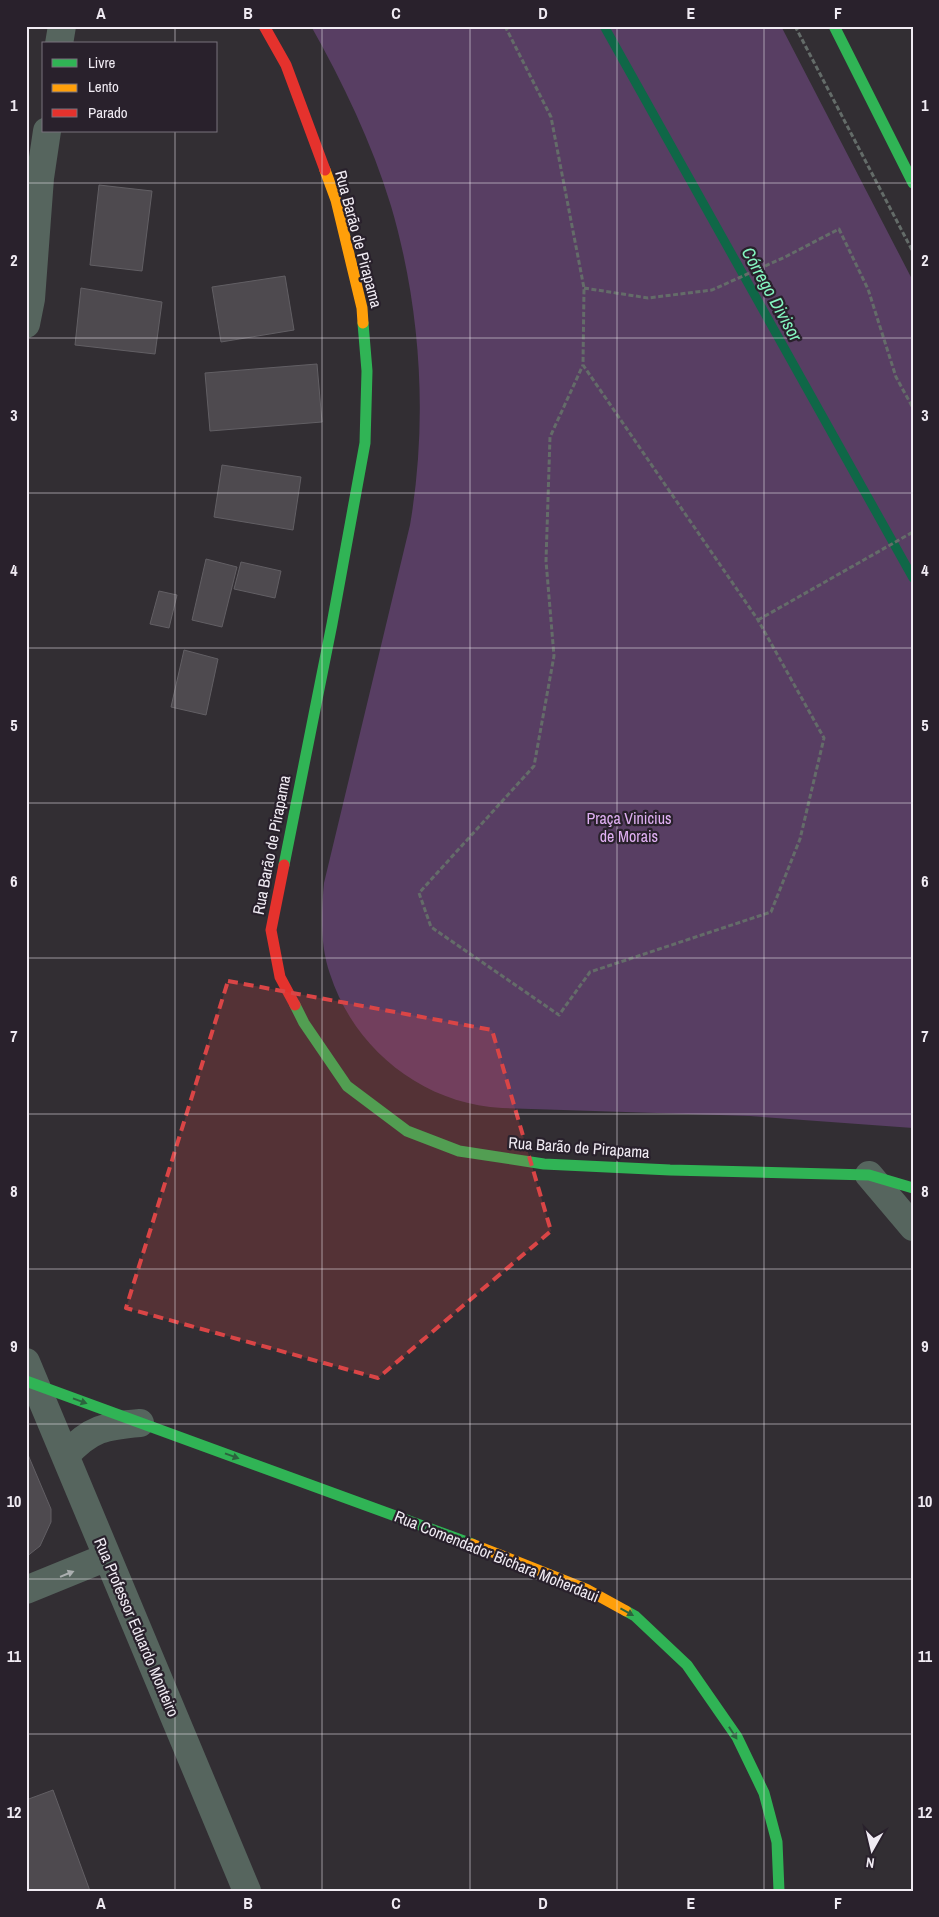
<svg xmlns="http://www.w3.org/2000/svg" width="939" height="1917" font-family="'Archivo Narrow',sans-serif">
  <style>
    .green { fill: #583e63 }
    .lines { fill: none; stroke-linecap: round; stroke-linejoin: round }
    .stream { stroke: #0f6747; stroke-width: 9 }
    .building { fill: #4e4a4f; stroke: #625f64 }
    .path { stroke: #646c69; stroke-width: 3; stroke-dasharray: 5 2.5; stroke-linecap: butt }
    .street { stroke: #56655e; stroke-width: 28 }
    .fast { stroke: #30b455; stroke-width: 11 }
    .slow { stroke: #ff9f0a; stroke-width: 11 }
    .jam { stroke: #e5322d; stroke-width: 11 }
    .oneway { fill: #2c633e }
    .oneway2 { fill: #abafb0 }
    .marked { fill: #da4546; fill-opacity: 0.2; stroke: #da4546; stroke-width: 4; stroke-dasharray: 10 6; stroke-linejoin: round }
    .grid { fill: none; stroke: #f0ebf3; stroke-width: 1; stroke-opacity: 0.55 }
    .labels { text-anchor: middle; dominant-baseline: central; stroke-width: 4.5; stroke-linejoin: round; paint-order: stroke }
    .street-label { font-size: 16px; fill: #f0ebf3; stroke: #29212c }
    .park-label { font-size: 16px; fill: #e1b1f4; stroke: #29212c }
    .water-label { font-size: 18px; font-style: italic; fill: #85f7c1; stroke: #29212c }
    .neatline { fill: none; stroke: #f0ebf3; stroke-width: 2 }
    .grid-label { font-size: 16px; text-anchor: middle; font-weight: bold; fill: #f0ebf3 }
  </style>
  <rect width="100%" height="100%" fill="#322e33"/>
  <path class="green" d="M 311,26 L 781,26 L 913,281 L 913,1128 L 750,1116 L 502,1108 C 423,1104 354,1049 330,974 C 320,945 321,914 324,883 L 410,525 C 428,420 421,308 391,206 C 372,143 343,83 311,26 Z"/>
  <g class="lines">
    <path class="stream" d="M 604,26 L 913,578"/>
  </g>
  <path class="building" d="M 99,185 L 152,191 L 142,271 L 90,265 Z
    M 285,276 L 294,330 L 221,342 L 212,287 Z
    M 81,288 L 162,302 L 155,354 L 75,345 Z
    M 317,364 L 322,422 L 210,431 L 205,373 Z
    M 222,465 L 301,477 L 293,530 L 214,517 Z
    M 206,559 L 237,567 L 222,627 L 192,620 Z
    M 241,562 L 281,571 L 275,598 L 234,589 Z
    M 159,591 L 177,595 L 169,628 L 150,624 Z
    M 184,650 L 218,659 L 206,715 L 171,707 Z
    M 26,1450 L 51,1509 L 51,1522 L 40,1546 L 26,1557 Z
    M 53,1790 L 90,1891 L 26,1891 L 26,1800 Z"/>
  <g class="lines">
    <path class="path" d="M 505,26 L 551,117 L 584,288 L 583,365 L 758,620 L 824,738 L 800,839 L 771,912 L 590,972 L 559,1015 L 431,927 L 419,893 L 534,766 L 554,656 L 546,561 L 550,437 L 583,365
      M 795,26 L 913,252
      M 584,288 L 648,298 L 712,290 L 785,257 L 839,229 L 868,289 L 896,377 L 913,408
      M 758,620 L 913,532"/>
    <path class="street" d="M 59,44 L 62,26
      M 26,324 L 31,299 L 40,178 L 47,131
      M 869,1175 L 913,1227
      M 26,1362 L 247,1891
      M 66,1455 C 91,1428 105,1426 140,1423
      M 26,1590 L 107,1557"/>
    <path class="fast" d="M 834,26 L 913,183
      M 284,865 L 332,624 L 365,443 L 367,371 L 363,323
      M 295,1005 L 304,1023 L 347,1086 L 407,1131 L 459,1151 L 544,1164 L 670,1170 L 869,1175 L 913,1188
      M 26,1381 L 472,1544
      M 626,1611 L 635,1616 L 687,1665 L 737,1737 L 764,1793 L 777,1842 L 779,1891"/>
    <path class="slow" d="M 325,170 L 336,200 L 362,308 L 363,323
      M 472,1544 L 586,1589 L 626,1611"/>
    <path class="jam" d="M 264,26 L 286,65 L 325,170
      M 284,865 L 271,930 L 280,977 L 295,1005"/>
  </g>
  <defs><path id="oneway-solid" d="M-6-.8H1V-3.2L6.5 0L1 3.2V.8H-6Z" transform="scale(1.25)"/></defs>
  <g class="oneway">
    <use href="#oneway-solid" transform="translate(80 1401) rotate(20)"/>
    <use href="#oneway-solid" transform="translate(232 1456) rotate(20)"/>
    <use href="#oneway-solid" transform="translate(627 1612) rotate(29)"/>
    <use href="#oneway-solid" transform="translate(733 1733) rotate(57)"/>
  </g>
  <use class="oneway2" href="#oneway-solid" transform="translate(67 1574) rotate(-22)"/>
  <path class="marked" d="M 228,981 L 492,1030 L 551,1231 L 378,1378 L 126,1308 Z"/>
  <path class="grid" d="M 175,26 L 175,44M 322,26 L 322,1891M 470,26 L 470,1891M 617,26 L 617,1891M 764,26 L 764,1891M 175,131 L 175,1891M 26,183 L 913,183M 26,338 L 913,338M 26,493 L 913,493M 26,648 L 913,648M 26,803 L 913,803M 26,958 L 913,958M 26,1114 L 913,1114M 26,1269 L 913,1269M 26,1424 L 913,1424M 26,1579 L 913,1579M 26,1734 L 913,1734"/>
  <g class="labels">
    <g class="street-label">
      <text transform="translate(359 239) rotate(75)">Rua Barão de Pirapama</text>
      <text transform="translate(271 845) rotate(-79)">Rua Barão de Pirapama</text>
      <text transform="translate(579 1147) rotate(4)">Rua Barão de Pirapama</text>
      <text transform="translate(497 1556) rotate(22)">Rua Comendador Bichara Moherdaui</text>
      <text transform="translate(137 1627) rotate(67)">Rua Professor Eduardo Monteiro</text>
    </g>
    <g class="park-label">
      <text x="629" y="818">Praça Vinicius<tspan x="629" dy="18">de Morais</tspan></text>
    </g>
    <g class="water-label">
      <text transform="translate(772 294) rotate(61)">Córrego Divisor</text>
    </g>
  </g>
  <rect width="939" height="1917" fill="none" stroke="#29212c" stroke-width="55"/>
  <rect x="42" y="42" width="175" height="90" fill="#29212c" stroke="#79727c"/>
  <rect x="52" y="59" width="25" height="8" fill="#30b455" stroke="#79727c"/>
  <text x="88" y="68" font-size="15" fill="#f0ebf3">Livre</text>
  <rect x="52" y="84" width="25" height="8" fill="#ff9f0a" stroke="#79727c"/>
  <text x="88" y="92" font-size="15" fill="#f0ebf3">Lento</text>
  <rect x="52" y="109" width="25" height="8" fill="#e5322d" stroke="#79727c"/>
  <text x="88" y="118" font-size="15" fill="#f0ebf3">Parado</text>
  <g transform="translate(872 1850) rotate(188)" stroke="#29212c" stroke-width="4" paint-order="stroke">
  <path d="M0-4L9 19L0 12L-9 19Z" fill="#f0ebf3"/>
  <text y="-8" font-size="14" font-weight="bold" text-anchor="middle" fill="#f0ebf3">N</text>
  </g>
  <rect x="28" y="28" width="884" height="1862" class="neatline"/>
  <g class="grid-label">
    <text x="101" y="19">A</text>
    <text x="248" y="19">B</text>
    <text x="396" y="19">C</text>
    <text x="543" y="19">D</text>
    <text x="691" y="19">E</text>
    <text x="838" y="19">F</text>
    <text x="14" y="111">1</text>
    <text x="925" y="111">1</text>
    <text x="14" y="266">2</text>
    <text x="925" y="266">2</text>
    <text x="14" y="421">3</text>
    <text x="925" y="421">3</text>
    <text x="14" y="576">4</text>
    <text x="925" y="576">4</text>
    <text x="14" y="731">5</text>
    <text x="925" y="731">5</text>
    <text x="14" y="887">6</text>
    <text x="925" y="887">6</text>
    <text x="14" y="1042">7</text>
    <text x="925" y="1042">7</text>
    <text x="14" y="1197">8</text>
    <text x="925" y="1197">8</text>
    <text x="14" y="1352">9</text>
    <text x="925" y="1352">9</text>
    <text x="14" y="1507">10</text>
    <text x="925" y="1507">10</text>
    <text x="14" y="1662">11</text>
    <text x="925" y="1662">11</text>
    <text x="14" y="1818">12</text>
    <text x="925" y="1818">12</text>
    <text x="101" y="1909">A</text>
    <text x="248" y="1909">B</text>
    <text x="396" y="1909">C</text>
    <text x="543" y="1909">D</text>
    <text x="691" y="1909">E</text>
    <text x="838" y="1909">F</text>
  </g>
</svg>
